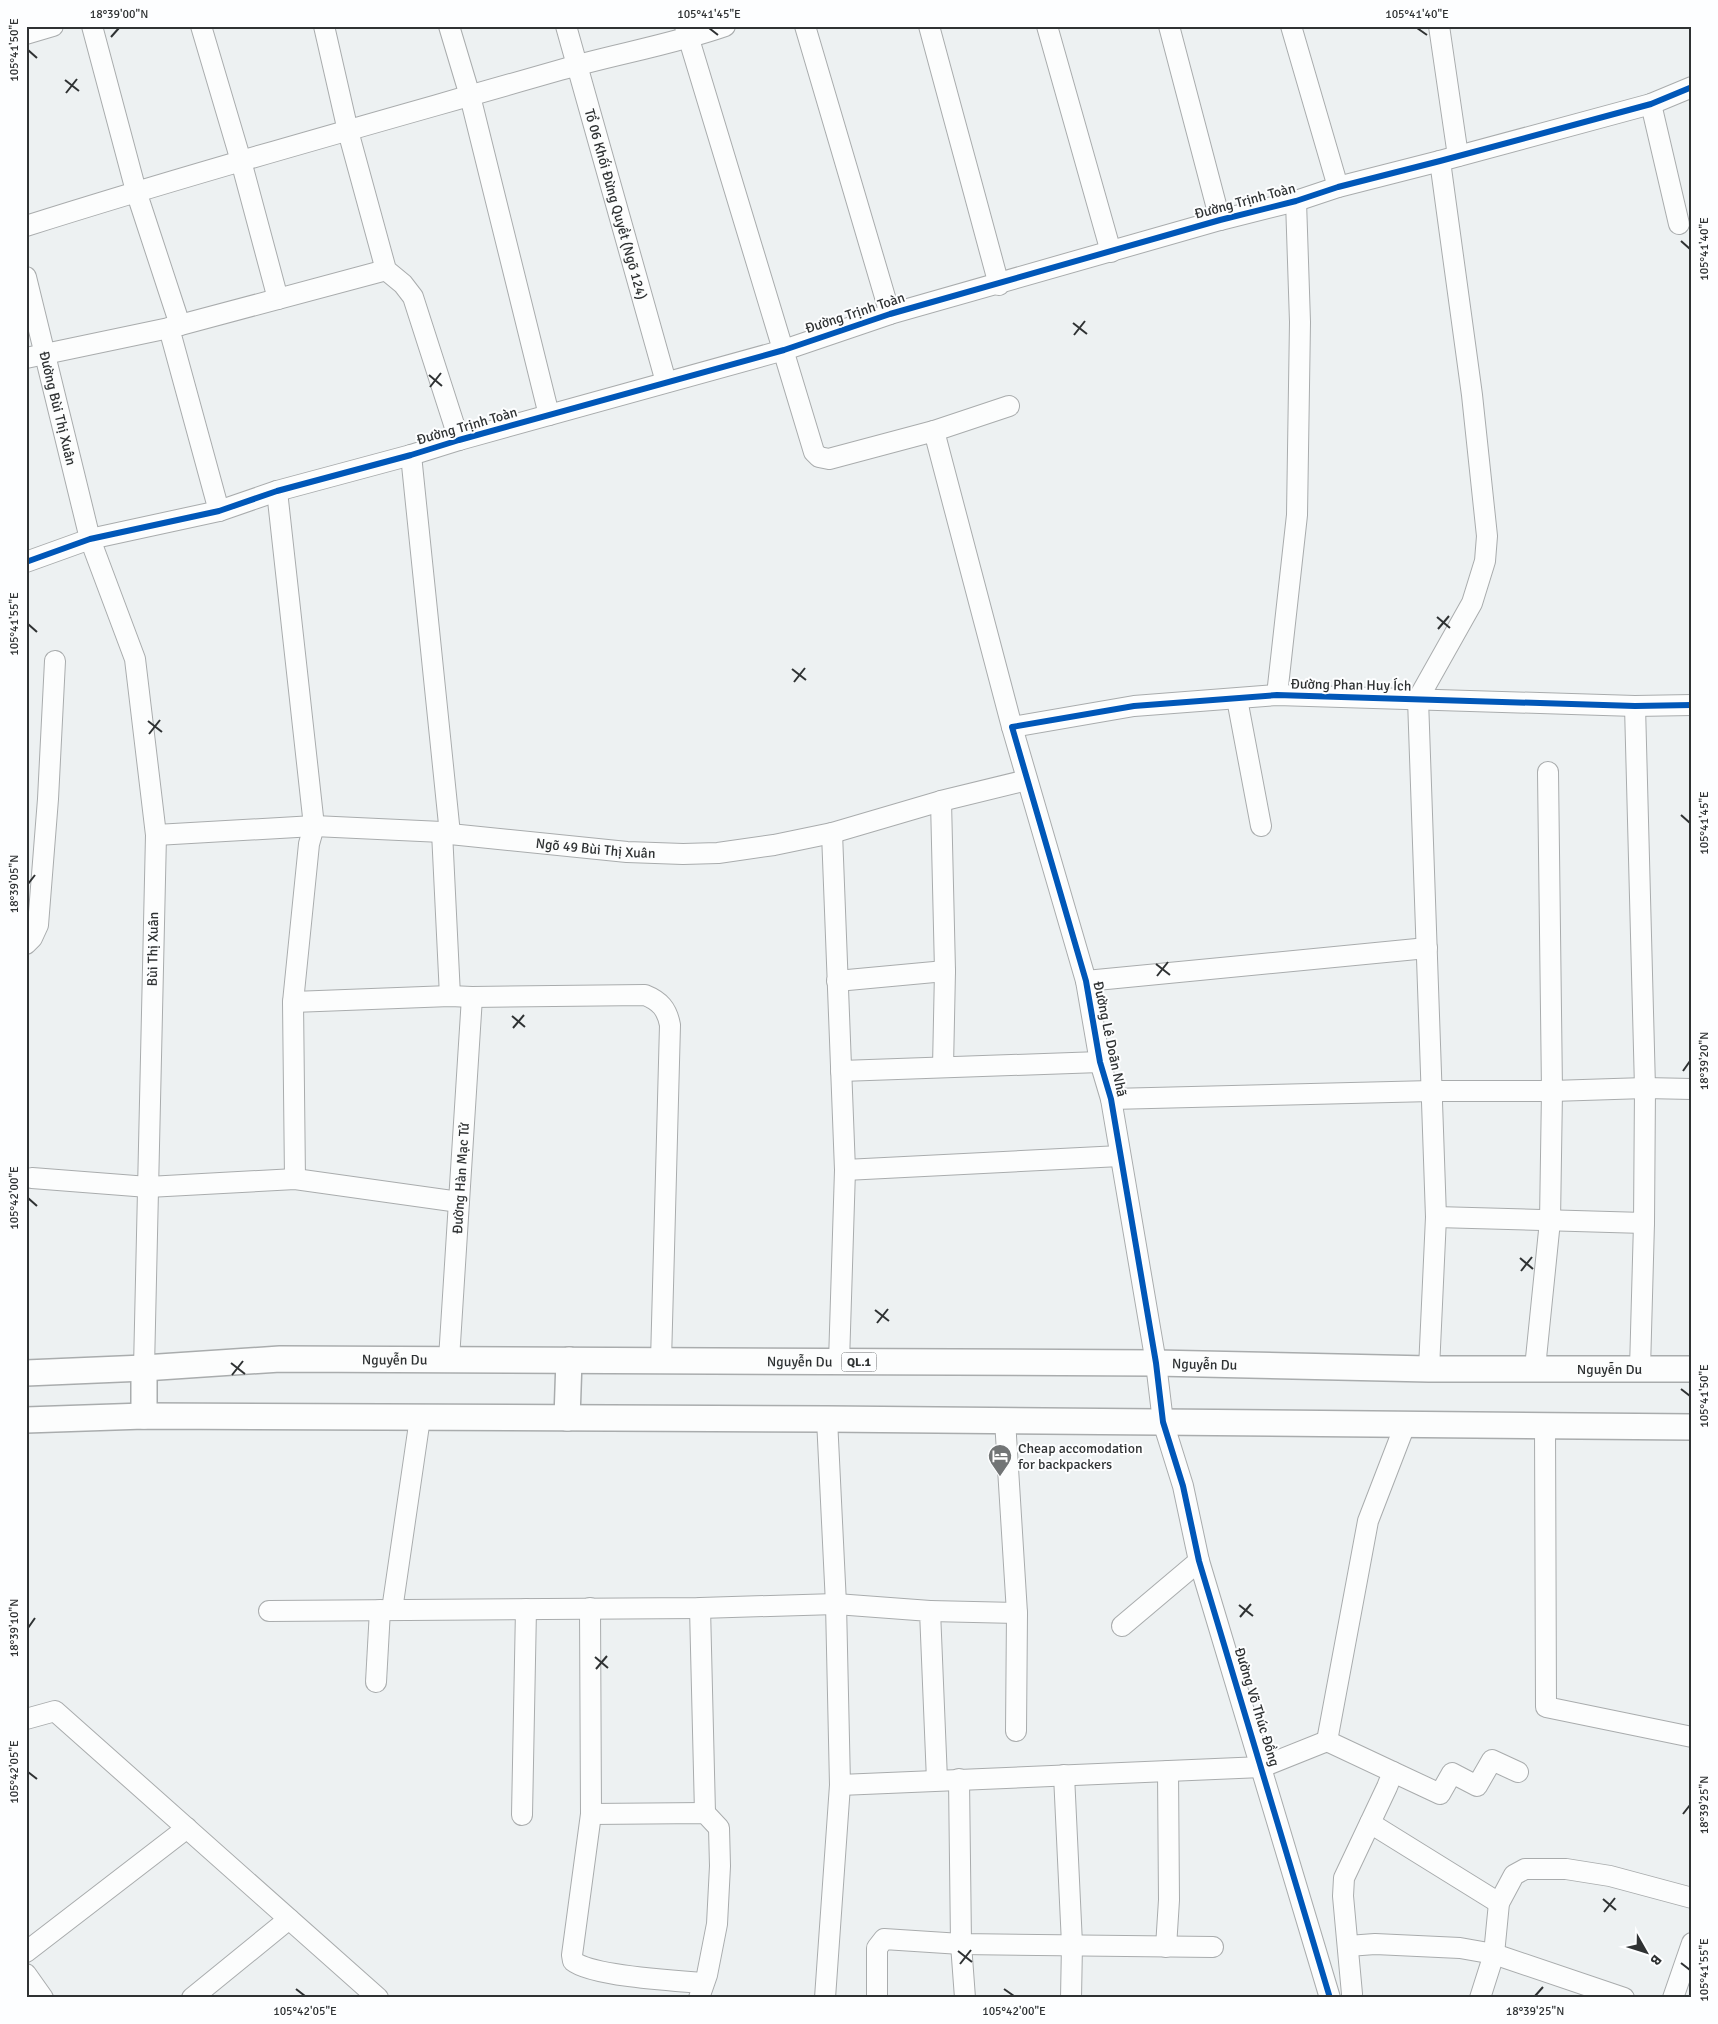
<svg xmlns="http://www.w3.org/2000/svg" width="1718" height="2024" font-family="Signika,sans-serif">
  <style>
    .lines { fill: none; stroke-linecap: round; stroke-linejoin: round }
    .minor-casing { stroke: #a9acad; stroke-width: 22 }
    .major-casing { stroke: #a9acad; stroke-width: 28 }
    .minor { stroke: #fcfdfd; stroke-width: 20 }
    .major { stroke: #fcfdfd; stroke-width: 25 }
    .cycleway-casing { stroke: #fdfeff; stroke-width: 9 }
    .cycleway { stroke: #0057b8; stroke-width: 6 }
    .ticks { fill: none; stroke: #2f3233; stroke-width: 2 }
    .labels { text-anchor: middle; dominant-baseline: central; stroke-width: 4; stroke-linejoin: round; paint-order: stroke }
    .shield { fill: #fdfeff; stroke: #6d6f70; stroke-width: 1 }
    .shield-label { font-size: 12px; font-weight: bold; fill: #2f3233 }
    .street-label { font-size: 14px; fill: #2f3233; stroke: #fdfeff }
    .poi-label { font-size: 14px; fill: #2f3233; stroke: #fdfeff; text-anchor: start }
    .neatline { fill: none; stroke: #2f3233; stroke-width: 2 }
    .ticks-label { font-size: 12px; text-anchor: middle; fill: #2f3233 }
  </style>
  <rect width="100%" height="100%" fill="#edf1f2"/>
  <g class="lines">
    <g class="minor-casing">
      <g id="minor">
        <path d="M 92,26 L 136,191 L 180,325"/>
        <path d="M 201,26 L 241,161 L 278,299"/>
        <path d="M 324,26 L 348,131 L 386,270 L 403,284 L 413,297 L 459,440"/>
        <path d="M 449,26 L 470,96 L 549,415"/>
        <path id="s1" d="M 566,26 L 666,382"/>
        <path d="M 685,26 L 814,452 L 819,457 L 829,459 L 934,431 L 1009,406"/>
        <path d="M 805,26 L 890,314"/>
        <path d="M 929,26 L 999,285"/>
        <path d="M 1047,26 L 1111,252"/>
        <path d="M 1169,26 L 1220,220"/>
        <path d="M 1291,26 L 1338,187"/>
        <path d="M 1439,26 L 1458,156"/>
        <path d="M 26,34 L 53,26"/>
        <path d="M 1651,104 L 1679,224"/>
        <path d="M 26,226 C 203,170 382,121 560,70 C 615,54 671,45 725,26"/>
        <path id="s2" d="M 26,277 L 90,539 L 135,659 L 156,835 L 144,1368"/>
        <path d="M 169,328 L 219,511"/>
        <path d="M 26,358 L 169,328 L 386,270"/>
        <path d="M 934,431 L 1012,727 L 1086,981 L 1100,1062 L 1111,1099 L 1156,1363 L 1163,1422 L 1183,1486 L 1199,1561 L 1330,1998"/>
        <path d="M 411,455 L 450,834"/>
        <path d="M 277,491 L 314,826 L 309,844 L 293,1002 L 295,1179"/>
        <path d="M 26,562 L 90,539 L 219,511 L 277,491 L 411,455 L 459,440 L 784,350 L 890,314 L 1220,220 L 1296,201 L 1338,187 L 1440,161 L 1651,104 L 1692,87"/>
        <path d="M 1277,695 L 1297,515 L 1300,322 L 1296,201"/>
        <path d="M 1237,699 L 1261,826"/>
        <path d="M 1635,706 L 1645,1088 L 1644,1223 L 1640,1369"/>
        <path d="M 1012,727 L 1134,706 L 1277,695 L 1635,706 L 1692,705"/>
        <path d="M 941,801 L 945,971 L 943,1067"/>
        <path d="M 442,832 L 450,996"/>
        <path d="M 832,833 L 845,1170 L 839,1362"/>
        <path id="s3" d="M 156,835 L 314,826 L 442,832 L 450,834 L 627,852 L 683,854 L 718,853 L 774,845 L 832,833 L 941,801 L 1027,780"/>
        <path d="M 26,944 L 32,938 L 38,925 L 48,799 L 55,661"/>
        <path d="M 837,981 L 945,971"/>
        <path d="M 1086,981 L 1427,948"/>
        <path d="M 293,1002 L 450,996 L 472,997 L 645,995 C 660,1001 667,1009 670,1025 L 661,1361"/>
        <path d="M 841,1071 L 1100,1062"/>
        <path d="M 1111,1099 L 1432,1091 L 1552,1091 L 1645,1088 L 1692,1089"/>
        <path d="M 845,1170 L 1120,1156"/>
        <path d="M 32,1178 L 148,1187 L 295,1179 L 459,1202"/>
        <path d="M 1436,1217 L 1644,1223"/>
        <path id="s4" d="M 449,1359 L 472,997"/>
        <path d="M 1535,1368 L 1550,1221 L 1552,1091 L 1548,772"/>
        <path d="M 1429,1369 L 1436,1217 L 1418,699 L 1472,603 L 1485,561 L 1487,536 L 1472,395 L 1440,161"/>
        <path d="M 1005,1420 L 1017,1613 L 1016,1731"/>
        <path d="M 1545,1426 L 1546,1707 L 1692,1737"/>
        <path d="M 590,1608 L 591,1814 L 572,1955 L 573,1961 C 591,1976 676,1981 703,1983"/>
        <path d="M 700,1608 L 705,1813"/>
        <path d="M 392,1610 L 420,1418"/>
        <path d="M 269,1611 L 700,1608 L 836,1604 L 930,1611 L 937,1780"/>
        <path d="M 930,1611 L 1017,1613"/>
        <path d="M 1122,1626 L 1199,1561"/>
        <path d="M 376,1682 L 380,1610"/>
        <path d="M 26,1719 L 55,1711 L 378,1998"/>
        <path d="M 1327,1741 L 1368,1521 L 1405,1425"/>
        <path d="M 1393,1772 L 1440,1794 L 1452,1773 L 1477,1786 L 1492,1760 L 1518,1772"/>
        <path d="M 1064,1775 L 1072,1944 L 1071,1998"/>
        <path d="M 959,1779 L 961,1944 L 965,1998"/>
        <path d="M 840,1785 L 1262,1767 L 1327,1741 L 1393,1772 L 1387,1787 L 1344,1878 L 1343,1896 L 1352,1994"/>
        <path d="M 591,1814 L 705,1813 L 719,1828 L 720,1866 L 717,1924 L 707,1975 L 699,1998"/>
        <path d="M 522,1815 L 526,1609"/>
        <path d="M 1370,1823 L 1499,1903"/>
        <path d="M 1348,1946 L 1375,1944 L 1460,1948 L 1494,1954 L 1624,1998"/>
        <path d="M 1166,1947 L 1169,1900 L 1168,1771"/>
        <path d="M 26,1952 L 187,1828"/>
        <path d="M 26,1974 L 43,1998"/>
        <path d="M 192,1998 L 289,1919"/>
        <path d="M 825,1998 L 840,1785 L 836,1604 L 827,1419"/>
        <path d="M 877,1998 L 877,1948 L 884,1939 L 961,1944 L 1213,1947"/>
        <path d="M 1480,1998 L 1494,1954 L 1499,1903 L 1514,1875 L 1525,1869 L 1566,1869 L 1610,1876 L 1692,1898"/>
        <path d="M 1673,1998 L 1692,1943"/>
      </g>
    </g>
    <g class="major-casing">
      <g id="major">
        <path id="s5" d="M 26,1373 L 144,1368 L 280,1359 L 1156,1363 L 1429,1369 L 1692,1369"/>
        <path d="M 144,1416 L 144,1368"/>
        <path d="M 567,1418 L 569,1360"/>
        <path d="M 26,1420 L 144,1416 L 827,1419 L 1692,1427"/>
      </g>
    </g>
    <use href="#minor" class="minor"/>
    <use href="#major" class="major"/>
    <g class="cycleway-casing">
      <path id="cycleway" d="M 26,562 L 90,539 L 219,511 L 277,491 L 411,455 L 459,440 L 784,350 L 890,314 L 1220,220 L 1296,201 L 1338,187 L 1440,161 L 1651,104 L 1692,87
        M 1330,1998 L 1199,1561 L 1183,1486 L 1163,1422 L 1156,1363 L 1111,1099 L 1100,1062 L 1086,981 L 1012,727 L 1134,706 L 1277,695 L 1635,706 L 1692,705"/>
    </g>
    <use href="#cycleway" class="cycleway"/>
  </g>
  <path class="ticks" d="M 709,28 L 718,35M 1417,28 L 1427,35M 111,37 L 119,28M 28,50 L 37,58M 65,80 L 79,91M 66,93 L 77,79M 1681,241 L 1690,249M 1073,323 L 1087,334M 1074,335 L 1085,321M 429,375 L 442,386M 430,387 L 441,373M 1437,617 L 1450,628M 28,624 L 37,632M 1438,629 L 1449,616M 792,669 L 806,680M 794,682 L 805,668M 148,721 L 162,732M 149,734 L 160,720M 1681,815 L 1690,823M 28,884 L 35,875M 1156,964 L 1170,975M 1157,976 L 1168,962M 512,1016 L 525,1027M 513,1028 L 524,1015M 1683,1071 L 1690,1061M 28,1198 L 37,1206M 1520,1258 L 1533,1269M 1521,1271 L 1532,1257M 875,1310 L 889,1321M 877,1323 L 888,1309M 231,1363 L 245,1374M 232,1375 L 243,1361M 1681,1389 L 1690,1396M 1239,1605 L 1253,1616M 1240,1617 L 1251,1604M 28,1628 L 35,1618M 595,1657 L 608,1668M 596,1669 L 607,1656M 28,1772 L 37,1779M 1683,1814 L 1690,1805M 1603,1899 L 1616,1910M 1604,1912 L 1615,1898M 958,1951 L 972,1962M 1681,1963 L 1690,1970M 960,1964 L 971,1950M 296,1989 L 305,1996M 1004,1989 L 1014,1996M 1535,1996 L 1543,1987"/>
  <defs>
    <g id="hotel-pin" transform="scale(1.25)"><path d="M0 17L-7.5 6A9.5 9.5 0 1 1 7.5 6Z" fill="#727576" stroke="#fdfeff"/><path d="M-6-4.5h1.5V1H6V5H4.5V3h-9V5H-6ZM-4 0a1.8 1.8 0 1 1 3.6 0ZM.5 0V-2.5h3Q6-2.5 6 0Z" fill="#fff"/></g>
  </defs>
  <g fill-rule="evenodd">
    <use href="#hotel-pin" x="1000" y="1456"/>
  </g>
  <g class="labels">
    <rect class="shield" x="841.5" y="1352.5" width="35" height="19" rx="4"/>
    <g class="shield-label">
      <text x="859" y="1362">QL.1</text>
    </g>
    <g class="street-label">
      <text transform="translate(1245 201) rotate(-15)">Đường Trịnh Toàn</text>
      <text stroke="none"><textPath href="#s1" startOffset="185">Tổ 06 Khối Đừng Quyềt (Ngõ 124)</textPath></text>
      <text transform="translate(855 313) rotate(-18)">Đường Trịnh Toàn</text>
      <text stroke="none"><textPath href="#s2" startOffset="135">Đường Bùi Thị Xuân</textPath></text>
      <text transform="translate(467 426) rotate(-16)">Đường Trịnh Toàn</text>
      <text transform="translate(1351 685) rotate(1)">Đường Phan Huy Ích</text>
      <text stroke="none"><textPath href="#s3" startOffset="441">Ngõ 49 Bùi Thị Xuân</textPath></text>
      <text transform="translate(153 949) rotate(-89)">Bùi Thị Xuân</text>
      <text transform="translate(1110 1039) rotate(78)">Đường Lê Doãn Nhã</text>
      <text stroke="none"><textPath href="#s4" startOffset="181">Đường Hàn Mạc Tử</textPath></text>
      <text stroke="none"><textPath href="#s5" startOffset="369">Nguyễn Du</textPath></text>
      <text stroke="none"><textPath href="#s5" startOffset="774">Nguyễn Du</textPath></text>
      <text stroke="none"><textPath href="#s5" startOffset="1179">Nguyễn Du</textPath></text>
      <text stroke="none"><textPath href="#s5" startOffset="1584">Nguyễn Du</textPath></text>
      <text transform="translate(1257 1707) rotate(73)">Đường Võ Thúc Đồng</text>
    </g>
    <g class="poi-label">
      <text x="1018" y="1448">Cheap accomodation<tspan x="1018" dy="16">for backpackers</tspan></text>
    </g>
  </g>
  <rect width="1718" height="2024" fill="none" stroke="#fdfeff" stroke-width="55"/>
  <g transform="translate(1646 1952) rotate(129)" stroke="#fdfeff" stroke-width="4" paint-order="stroke">
  <path d="M0-4L9 19L0 12L-9 19Z" fill="#2f3233"/>
  <text y="-8" font-size="14" font-weight="bold" text-anchor="middle" fill="#2f3233">B</text>
  </g>
  <rect x="28" y="28" width="1662" height="1968" class="neatline"/>
  <g class="ticks-label">
    <text x="119" y="18">18°39'00"N</text>
    <text x="709" y="18">105°41'45"E</text>
    <text x="1417" y="18">105°41'40"E</text>
    <text transform="translate(14 50) rotate(-90)" y="4">105°41'50"E</text>
    <text transform="translate(1704 249) rotate(-90)" y="4">105°41'40"E</text>
    <text transform="translate(14 624) rotate(-90)" y="4">105°41'55"E</text>
    <text transform="translate(1704 823) rotate(-90)" y="4">105°41'45"E</text>
    <text transform="translate(14 884) rotate(-90)" y="4">18°39'05"N</text>
    <text transform="translate(1704 1061) rotate(-90)" y="4">18°39'20"N</text>
    <text transform="translate(14 1198) rotate(-90)" y="4">105°42'00"E</text>
    <text transform="translate(1704 1396) rotate(-90)" y="4">105°41'50"E</text>
    <text transform="translate(14 1628) rotate(-90)" y="4">18°39'10"N</text>
    <text transform="translate(14 1772) rotate(-90)" y="4">105°42'05"E</text>
    <text transform="translate(1704 1805) rotate(-90)" y="4">18°39'25"N</text>
    <text transform="translate(1704 1970) rotate(-90)" y="4">105°41'55"E</text>
    <text x="305" y="2015">105°42'05"E</text>
    <text x="1014" y="2015">105°42'00"E</text>
    <text x="1535" y="2015">18°39'25"N</text>
  </g>
</svg>
